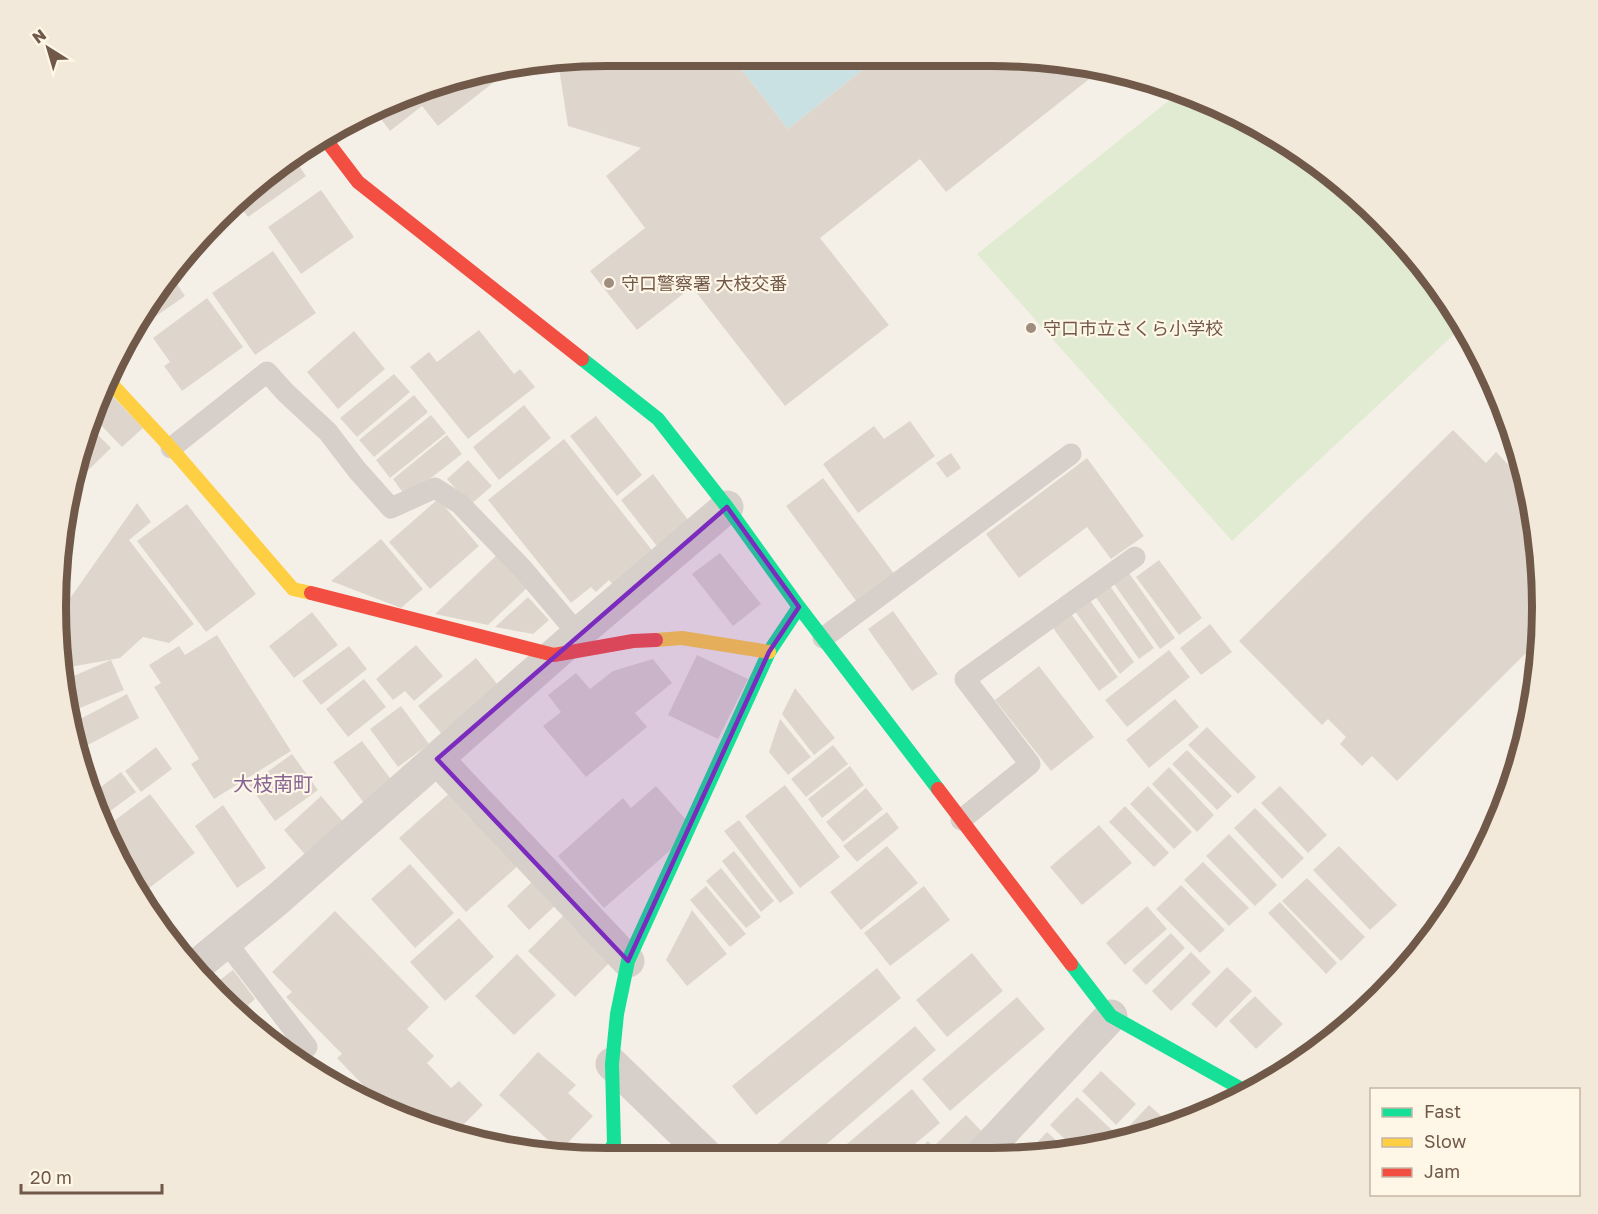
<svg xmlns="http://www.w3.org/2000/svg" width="1598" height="1214" font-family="'Golos Text','Noto Sans JP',sans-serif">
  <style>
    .green { fill: #e0ebd2 }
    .water { fill: #cae1e4 }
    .building { fill: #ded6cd }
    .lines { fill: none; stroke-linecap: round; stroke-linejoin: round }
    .lane { stroke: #d7cfc9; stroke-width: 21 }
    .street { stroke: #d7cfc9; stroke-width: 33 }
    .fast { stroke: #16e098; stroke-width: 14 }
    .slow { stroke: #ffcf43; stroke-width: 14 }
    .jam { stroke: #f24e42; stroke-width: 14 }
    .marked { fill: #7b2cbf; fill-opacity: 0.2; stroke: #7b2cbf; stroke-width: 4.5; stroke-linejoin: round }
    .poi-dot { fill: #9f8e80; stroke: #fef6e7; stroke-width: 2 }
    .labels { text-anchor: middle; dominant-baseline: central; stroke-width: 4.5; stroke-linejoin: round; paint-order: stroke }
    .poi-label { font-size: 18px; fill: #715949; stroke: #fef6e7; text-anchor: start }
    .neighbourhood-label { font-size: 20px; fill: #866594; stroke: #fef6e7 }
    .rim { fill: none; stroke: #715949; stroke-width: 8 }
  </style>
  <rect width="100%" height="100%" fill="#f5f0e7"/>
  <path class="green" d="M 1177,94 L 1298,149 L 1381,217 L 1449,300 L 1463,326 L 1232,541 L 977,254 Z"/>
  <path class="water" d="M 747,56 L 880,56 L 788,129 L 737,64 Z"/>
  <path class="building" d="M 607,56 L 747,56 L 737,64 L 788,129 L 880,56 L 1027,57 L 1102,69 L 946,192 L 920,159 L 820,238 L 889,325 L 785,406 L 692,287 L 637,330 L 590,271 L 645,228 L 606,176 L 641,148 L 568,126 L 558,62 Z
    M 512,68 L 438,126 L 422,106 L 390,131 L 375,111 L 464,74 Z
    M 294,158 L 306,176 L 248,217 L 237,202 Z
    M 321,190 L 354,237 L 301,274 L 268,227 Z
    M 273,251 L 316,313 L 255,355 L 212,293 Z
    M 173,278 L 185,296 L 136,330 Z
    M 207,298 L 243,347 L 182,391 L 164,366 L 170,362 L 153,338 Z
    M 479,330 L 514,374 L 520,369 L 535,387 L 468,439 L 410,367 L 429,352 L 437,362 Z
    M 354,331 L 385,369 L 338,409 L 307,372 Z
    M 394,374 L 410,392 L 357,437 L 340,418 Z
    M 104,387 L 143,428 L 122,447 L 94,418 Z
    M 414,395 L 428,412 L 374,457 L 359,440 Z
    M 524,405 L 551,438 L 499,480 L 473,447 Z
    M 431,415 L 446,433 L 390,478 L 376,460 Z
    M 596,416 L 642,475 L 617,496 L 570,436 Z
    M 910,421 L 935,456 L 858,513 L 823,464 L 874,426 L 884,439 Z
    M 91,428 L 111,448 L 69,489 L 77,466 Z
    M 1453,430 L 1486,463 L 1496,452 L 1527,484 L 1532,499 L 1542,607 L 1539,640 L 1397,781 L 1372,756 L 1362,766 L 1340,744 L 1346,737 L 1328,719 L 1322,725 L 1239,641 Z
    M 447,435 L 462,454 L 406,497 L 393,479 Z
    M 564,439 L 655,554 L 615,587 L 609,580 L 596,592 L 591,587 L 571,603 L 488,500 Z
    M 951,453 L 961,468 L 947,478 L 936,463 Z
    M 1087,458 L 1144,536 L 1111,559 L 1087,527 L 1019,578 L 986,534 Z
    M 468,460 L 492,486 L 470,505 L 447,479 Z
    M 653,474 L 692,525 L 660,550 L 621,500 Z
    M 823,478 L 895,575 L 857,602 L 786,506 Z
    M 438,499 L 479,546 L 430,589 L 389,542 Z
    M 137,503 L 151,522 L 129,540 L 194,624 L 169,643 L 143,637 L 120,658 L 70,667 L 59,654 L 57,643 L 59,614 Z
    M 187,504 L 256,594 L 206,632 L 137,541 Z
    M 65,516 L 76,524 L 63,542 Z
    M 381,539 L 423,589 L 401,608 L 331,581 Z
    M 720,553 L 761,604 L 733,626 L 692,574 Z
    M 497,555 L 528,587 L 488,625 L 435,614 Z
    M 1159,560 L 1202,618 L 1179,635 L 1136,577 Z
    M 1129,573 L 1175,638 L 1160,649 L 1114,584 Z
    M 1110,586 L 1154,648 L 1139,659 L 1095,596 Z
    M 528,597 L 549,620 L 533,634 L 495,627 Z
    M 1089,599 L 1134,662 L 1120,674 L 1074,610 Z
    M 893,611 L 938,674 L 912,691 L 868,629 Z
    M 312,612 L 338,645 L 294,678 L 269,646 Z
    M 1071,614 L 1118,677 L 1099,691 L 1053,628 Z
    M 1210,624 L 1232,652 L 1201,675 L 1180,648 Z
    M 217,635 L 291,751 L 214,799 L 191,764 L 199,759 L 154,687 L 161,683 L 149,665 L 179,646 L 185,655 Z
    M 416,645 L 443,676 L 414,701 L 405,691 L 393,700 L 376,679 Z
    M 349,646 L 367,669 L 321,705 L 302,681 Z
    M 1169,650 L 1190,677 L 1127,727 L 1105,700 Z
    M 697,655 L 748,679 L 718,739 L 668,715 Z
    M 476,658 L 498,685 L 441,733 L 418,706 Z
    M 653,659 L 672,683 L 635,713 L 647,727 L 586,777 L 543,726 L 561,712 L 548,695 L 576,673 L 590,689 L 613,671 Z
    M 111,660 L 124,690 L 70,712 L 64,680 Z
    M 1039,666 L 1094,737 L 1051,771 L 995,700 Z
    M 364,679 L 386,707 L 348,737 L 326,709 Z
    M 795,688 L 835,738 L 814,755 L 782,714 Z
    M 127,694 L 139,718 L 84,747 L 73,723 Z
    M 1175,699 L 1199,727 L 1149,768 L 1126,740 Z
    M 401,706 L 429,744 L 398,767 L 370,729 Z
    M 780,719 L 811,757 L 788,775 L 769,752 Z
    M 1207,727 L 1256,777 L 1238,794 L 1188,745 Z
    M 362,741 L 393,782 L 364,803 L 333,762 Z
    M 833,745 L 848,764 L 806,797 L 791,779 Z
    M 156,747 L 172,769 L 141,792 L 125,771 Z
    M 1187,750 L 1232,796 L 1217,810 L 1172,764 Z
    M 292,754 L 318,790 L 275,821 L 249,785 Z
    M 850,766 L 864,785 L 822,818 L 808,799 Z
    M 1169,767 L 1214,815 L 1197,832 L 1152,784 Z
    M 121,772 L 136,792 L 101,818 L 90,795 Z
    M 785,785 L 840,857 L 800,888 L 745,816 Z
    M 656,786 L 688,822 L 673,848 L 604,908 L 558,856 L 623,798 L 631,808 Z
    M 1148,786 L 1192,832 L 1174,849 L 1130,804 Z
    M 1280,786 L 1327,835 L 1308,853 L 1261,803 Z
    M 866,788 L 883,809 L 843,842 L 826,822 Z
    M 453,790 L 520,864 L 466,912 L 399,838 Z
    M 150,794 L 195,853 L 140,895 L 106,827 Z
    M 321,796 L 346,825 L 308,858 L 284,830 Z
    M 223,805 L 266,868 L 237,888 L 195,826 Z
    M 1125,806 L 1169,853 L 1154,867 L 1109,822 Z
    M 1255,808 L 1304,858 L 1282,879 L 1234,828 Z
    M 887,812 L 899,828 L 857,862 L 843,846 Z
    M 739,820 L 794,893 L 780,903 L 724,831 Z
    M 1099,825 L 1132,863 L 1082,905 L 1050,867 Z
    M 1229,834 L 1277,885 L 1255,906 L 1206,856 Z
    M 887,846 L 918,883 L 861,930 L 830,892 Z
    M 1339,846 L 1397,905 L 1370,930 L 1313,870 Z
    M 734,851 L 774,901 L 761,912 L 722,861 Z
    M 1203,862 L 1249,908 L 1229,926 L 1184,880 Z
    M 410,864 L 454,913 L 415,948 L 371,899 Z
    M 721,868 L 761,917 L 746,928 L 706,881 Z
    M 537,877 L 559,902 L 529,930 L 507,906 Z
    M 1307,878 L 1365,937 L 1341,961 L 1282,901 Z
    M 1181,885 L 1225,930 L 1200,953 L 1156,909 Z
    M 706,886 L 746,934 L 730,947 L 690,900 Z
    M 924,886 L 950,920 L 890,966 L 864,933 Z
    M 1280,902 L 1337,963 L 1326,974 L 1268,913 Z
    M 1147,906 L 1167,929 L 1125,965 L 1106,943 Z
    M 692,910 L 727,954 L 687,986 L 666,960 Z
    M 335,911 L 429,1007 L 407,1029 L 434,1056 L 427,1063 L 451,1088 L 459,1081 L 483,1105 L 453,1135 L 429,1129 L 366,1100 L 357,1091 L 363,1085 L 337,1058 L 342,1054 L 286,997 L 292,992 L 272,972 Z
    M 567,912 L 614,958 L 575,997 L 528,951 Z
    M 459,918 L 494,957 L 445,1001 L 410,962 Z
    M 1171,933 L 1185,948 L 1146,985 L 1132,970 Z
    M 1191,952 L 1211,972 L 1171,1011 L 1152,991 Z
    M 972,953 L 1003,991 L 947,1037 L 916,1000 Z
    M 517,954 L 556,995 L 514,1035 L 475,996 Z
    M 1227,967 L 1252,991 L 1216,1028 L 1191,1004 Z
    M 877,968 L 901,998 L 756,1115 L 732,1086 Z
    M 233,970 L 255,999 L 248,1005 L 265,1026 L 258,1032 L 243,1021 L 212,986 Z
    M 1255,996 L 1283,1024 L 1256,1049 L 1229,1021 Z
    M 1017,997 L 1045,1029 L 950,1111 L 922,1079 Z
    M 915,1026 L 936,1050 L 815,1154 L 766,1154 Z
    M 538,1052 L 576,1085 L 568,1093 L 593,1116 L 560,1151 L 499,1095 Z
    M 1101,1071 L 1136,1104 L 1116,1125 L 1082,1091 Z
    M 912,1089 L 940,1123 L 903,1154 L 835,1154 Z
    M 1077,1097 L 1113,1131 L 1100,1144 L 1076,1150 L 1050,1125 Z
    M 1149,1105 L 1171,1125 L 1117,1139 Z
    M 966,1115 L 989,1139 L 974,1154 L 946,1154 L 936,1144 Z
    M 1047,1132 L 1069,1152 L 1026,1154 Z
    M 928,1141 L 939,1154 L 914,1154 Z
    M 666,1144 L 676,1154 L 656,1154 Z"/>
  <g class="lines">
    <path class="lane" d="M 171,448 L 267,372 L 286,393 L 328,432 L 357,470 L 391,508 L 435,488 L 460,504 L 522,568 L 578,634
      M 823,638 L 1071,454
      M 961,820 L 1030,764 L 965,679 L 1135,557
      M 226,942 L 307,1047 L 295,1059"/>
    <path class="street" d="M 437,759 L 628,961
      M 195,967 L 278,899 L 578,634 L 727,507
      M 612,1064 L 705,1154
      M 982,1154 L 1111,1016"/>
    <path class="fast" d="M 582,359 L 658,419 L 727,507 L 799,607 L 938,789
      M 1071,964 L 1111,1016 L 1247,1092
      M 607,1154 L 614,1144 L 612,1064 L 617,1014 L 628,961 L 769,652 L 799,607"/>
    <path class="slow" d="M 107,379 L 171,448 L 293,589 L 311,593
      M 656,640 L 682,638 L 769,652"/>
    <path class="jam" d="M 323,136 L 358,182 L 582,359
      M 311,593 L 554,655 L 633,641 L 656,640
      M 938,789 L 1071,964"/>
  </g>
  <path class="marked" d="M 727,507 L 799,607 L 769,652 L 628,961 L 437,759 Z"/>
  <g class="poi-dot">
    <circle cx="609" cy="283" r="6"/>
    <circle cx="1031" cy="328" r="6"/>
  </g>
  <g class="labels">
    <g class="poi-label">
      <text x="621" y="283">守口警察署 大枝交番</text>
      <text x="1043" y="328">守口市立さくら小学校</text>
    </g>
    <g class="neighbourhood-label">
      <text x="273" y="783">大枝南町</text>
    </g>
  </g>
  <path d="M0 0H1598V1214H0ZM607 66H991A541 541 0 0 1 1532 607V607A541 541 0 0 1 991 1148H607A541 541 0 0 1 66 607V607A541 541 0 0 1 607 66Z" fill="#f3e9da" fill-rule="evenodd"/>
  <path class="rim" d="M607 66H991A541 541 0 0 1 1532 607V607A541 541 0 0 1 991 1148H607A541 541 0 0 1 66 607V607A541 541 0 0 1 607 66Z"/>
  <rect x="1370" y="1088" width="210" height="108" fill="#fef6e7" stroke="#c6b7a8" stroke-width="1.5"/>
  <rect x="1382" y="1108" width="30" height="9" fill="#16e098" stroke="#c6b7a8" stroke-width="1.5"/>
  <text x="1424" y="1118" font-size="18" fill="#715949">Fast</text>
  <rect x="1382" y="1138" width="30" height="9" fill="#ffcf43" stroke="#c6b7a8" stroke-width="1.5"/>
  <text x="1424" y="1148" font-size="18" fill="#715949">Slow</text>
  <rect x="1382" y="1168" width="30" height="9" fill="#f24e42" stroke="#c6b7a8" stroke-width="1.5"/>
  <text x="1424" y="1178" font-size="18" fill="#715949">Jam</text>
  <g transform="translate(48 48) rotate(323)" stroke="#fef6e7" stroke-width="4.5" paint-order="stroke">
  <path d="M0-4.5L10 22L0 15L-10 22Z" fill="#715949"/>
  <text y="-9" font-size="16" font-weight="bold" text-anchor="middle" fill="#715949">N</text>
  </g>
  <path d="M21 1184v9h141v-9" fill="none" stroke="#715949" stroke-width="3"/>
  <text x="30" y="1184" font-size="18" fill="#715949" stroke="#fef6e7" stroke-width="4.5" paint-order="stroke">20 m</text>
</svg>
